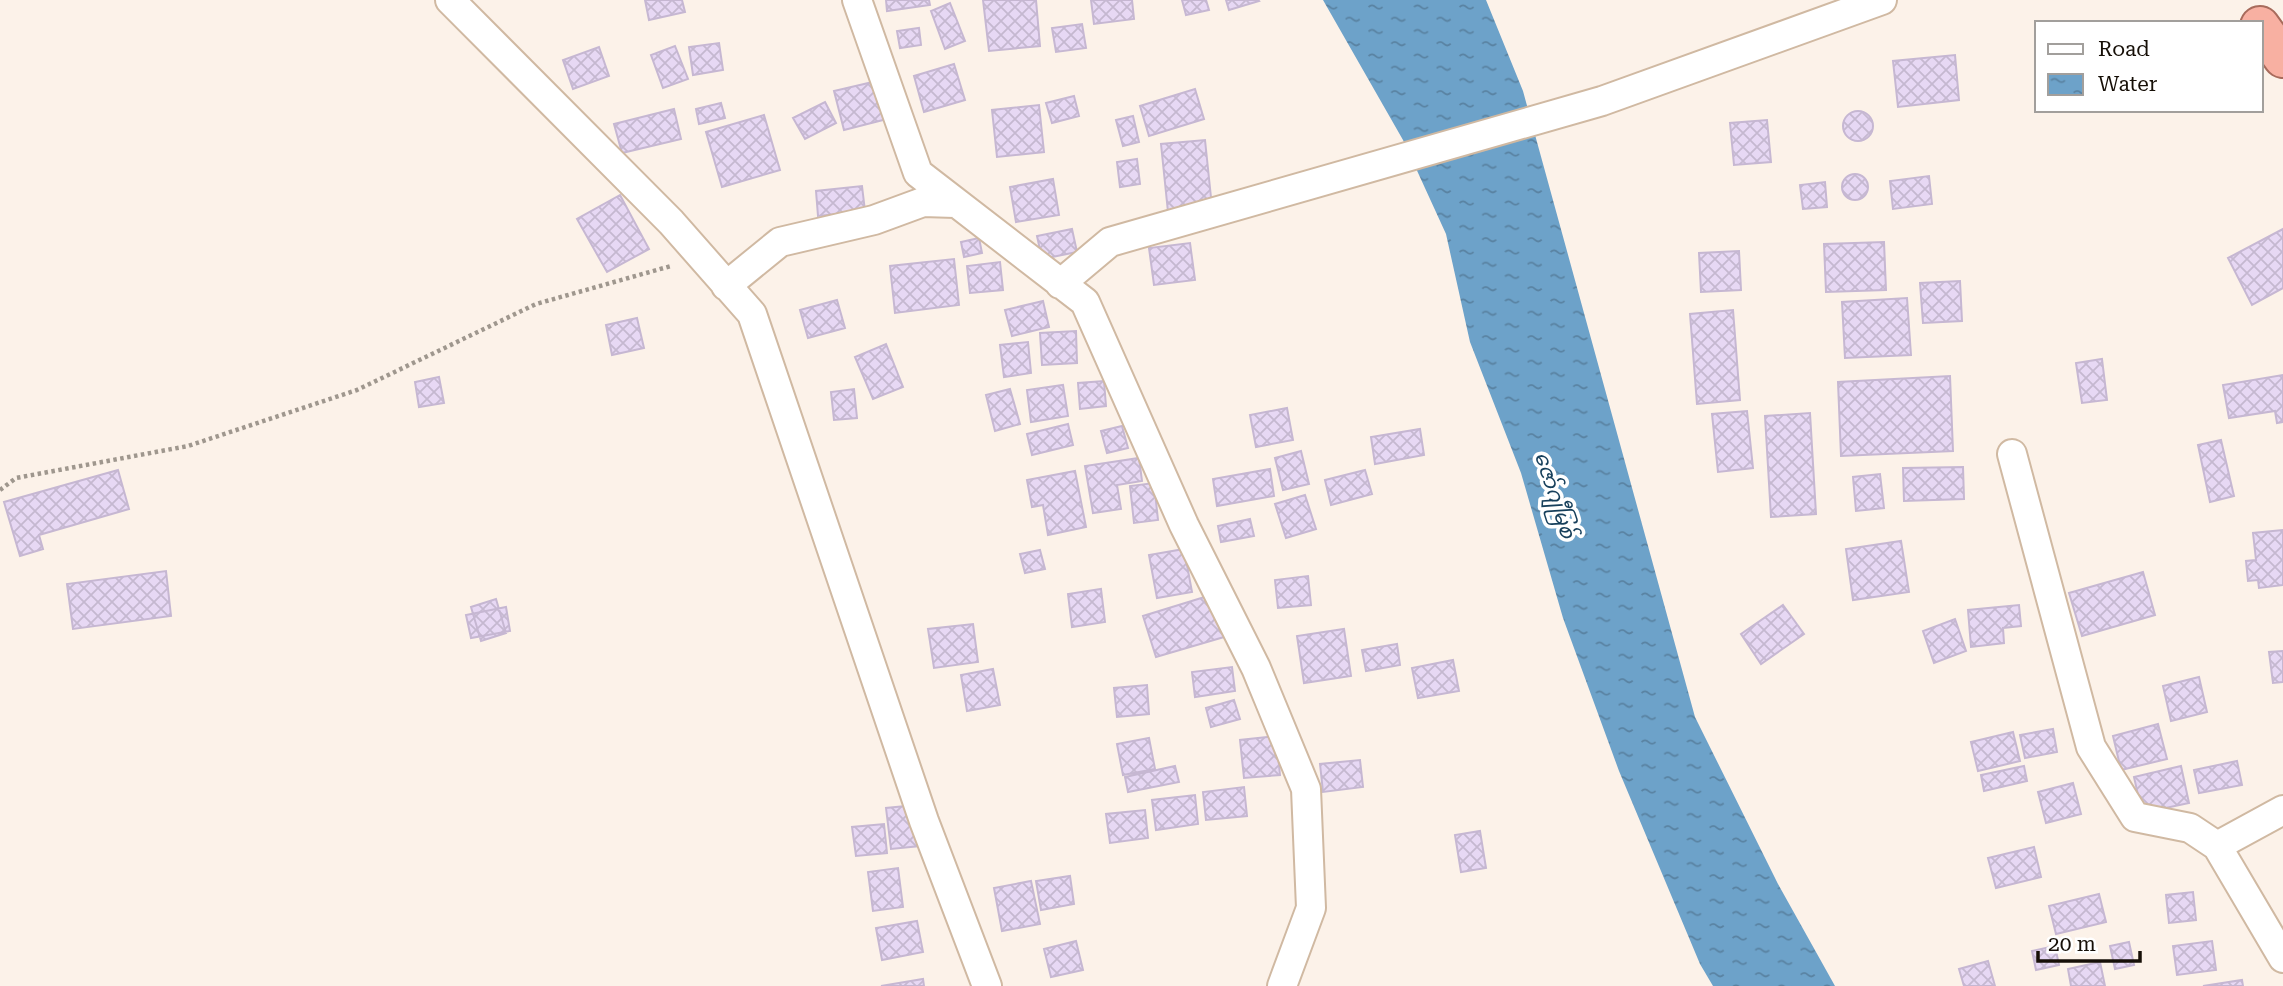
<svg xmlns="http://www.w3.org/2000/svg" width="2283" height="986" font-family="'Roboto Serif','Noto Sans Myanmar',serif">
  <style>
    .water { fill: url(#water-ripples) }
    .building { fill: url(#building-cross-hatch); stroke: #c6b7d2; stroke-width: 2 }
    .lines { fill: none; stroke-linecap: round; stroke-linejoin: round }
    .minor-casing { stroke: #d0b9a2; stroke-width: 32 }
    .trunk-casing { stroke: #a86b5c; stroke-width: 42 }
    .path { stroke: #9f978e; stroke-width: 4.5; stroke-dasharray: 3.5 3.5; stroke-linecap: butt }
    .minor { stroke: #fff; stroke-width: 28 }
    .trunk { stroke: #f8b0a2; stroke-width: 38 }
    .labels { text-anchor: middle; dominant-baseline: central; stroke-width: 7; stroke-linejoin: round; paint-order: stroke }
    .water-label { font-size: 21px; font-style: italic; fill: #163f5b; stroke: #fff }
  </style>
  <defs>
    <pattern id="water-ripples" width="26" height="14" patternUnits="userSpaceOnUse" patternTransform="scale(1.75)"><rect width="26" height="14" fill="#6da2c9"/><path d="M2 4q2-2 4 0t4 0M15 11q2-2 4 0t4 0" fill="none" stroke="#5982a1"/></pattern>
    <pattern id="building-cross-hatch" width="8" height="8" patternUnits="userSpaceOnUse" patternTransform="scale(1.75)"><rect width="8" height="8" fill="#e7d8f4"/><path d="M0 0l8 8M0 8l8-8" fill="none" stroke="#c5b8d0"/></pattern>
  </defs>
  <rect width="100%" height="100%" fill="#fcf2e9"/>
  <path class="water" d="M 1323,0 L 1486,0 L 1523,91 L 1695,717 L 1778,884 L 1835,986 L 1713,986 L 1700,964 L 1619,771 L 1563,618 L 1521,473 L 1470,342 L 1446,234 L 1403,140 Z"/>
  <path class="building" d="M 645,0 L 682,0 L 685,12 L 649,20 Z
    M 886,0 L 929,0 L 930,5 L 887,11 Z
    M 983,0 L 1036,0 L 1040,46 L 989,51 Z
    M 1091,0 L 1132,0 L 1134,19 L 1094,24 Z
    M 1182,0 L 1206,0 L 1209,10 L 1186,15 Z
    M 1226,0 L 1258,0 L 1259,1 L 1229,10 Z
    M 950,3 L 965,41 L 945,49 L 931,11 Z
    M 1082,24 L 1086,48 L 1056,52 L 1052,28 Z
    M 919,28 L 921,45 L 900,48 L 897,31 Z
    M 719,43 L 723,70 L 693,75 L 689,47 Z
    M 675,46 L 688,79 L 663,88 L 651,55 Z
    M 599,47 L 609,76 L 573,89 L 563,60 Z
    M 1955,55 L 1959,100 L 1898,107 L 1893,61 Z
    M 954,64 L 965,100 L 924,112 L 914,76 Z
    M 877,81 L 887,119 L 844,130 L 834,91 Z
    M 1195,89 L 1204,119 L 1149,136 L 1140,106 Z
    M 1074,96 L 1079,116 L 1052,123 L 1046,103 Z
    M 825,102 L 836,123 L 805,139 L 793,118 Z
    M 721,103 L 725,118 L 699,124 L 696,109 Z
    M 1039,105 L 1044,152 L 997,157 L 992,110 Z
    M 674,109 L 681,139 L 622,153 L 614,124 Z
    M1843 126a15 15 0 1 1 30 0a15 15 0 1 1-30 0Z
    M 764,115 L 780,170 L 722,187 L 706,132 Z
    M 1133,116 L 1139,142 L 1123,146 L 1116,120 Z
    M 1767,120 L 1771,162 L 1734,165 L 1730,123 Z
    M 1205,140 L 1212,207 L 1168,212 L 1161,144 Z
    M 1137,159 L 1140,184 L 1120,187 L 1117,162 Z
    M1842 187a13 13 0 1 1 26 0a13 13 0 1 1-26 0Z
    M 1929,176 L 1932,204 L 1893,209 L 1890,181 Z
    M 1053,179 L 1059,215 L 1016,222 L 1010,187 Z
    M 1825,182 L 1827,207 L 1803,209 L 1800,185 Z
    M 862,186 L 865,211 L 818,216 L 816,191 Z
    M 620,195 L 649,249 L 607,272 L 577,219 Z
    M 1072,229 L 1077,252 L 1042,259 L 1037,236 Z
    M 2283,229 L 2283,288 L 2252,305 L 2228,258 Z
    M 979,238 L 982,253 L 964,257 L 961,242 Z
    M 1884,242 L 1886,290 L 1826,292 L 1824,244 Z
    M 1190,243 L 1195,280 L 1154,285 L 1149,248 Z
    M 1739,251 L 1741,290 L 1701,292 L 1699,253 Z
    M 954,259 L 959,305 L 895,313 L 890,266 Z
    M 1000,262 L 1003,290 L 970,293 L 967,266 Z
    M 1960,281 L 1962,321 L 1923,323 L 1920,283 Z
    M 1907,298 L 1911,355 L 1845,358 L 1842,302 Z
    M 837,300 L 845,328 L 808,338 L 800,310 Z
    M 1043,301 L 1049,327 L 1012,336 L 1005,310 Z
    M 1733,310 L 1740,400 L 1697,404 L 1690,314 Z
    M 637,318 L 644,348 L 612,355 L 606,325 Z
    M 1076,331 L 1077,363 L 1042,365 L 1040,333 Z
    M 1028,342 L 1031,373 L 1004,377 L 1000,345 Z
    M 886,344 L 903,387 L 873,399 L 855,357 Z
    M 2102,359 L 2107,400 L 2082,403 L 2076,363 Z
    M 2283,375 L 2283,422 L 2277,423 L 2275,411 L 2229,418 L 2223,385 Z
    M 1950,376 L 1953,451 L 1841,456 L 1838,382 Z
    M 439,377 L 444,403 L 419,407 L 415,382 Z
    M 1104,381 L 1106,406 L 1080,409 L 1078,383 Z
    M 1063,385 L 1068,416 L 1031,422 L 1027,390 Z
    M 854,389 L 857,418 L 834,420 L 831,392 Z
    M 1010,389 L 1020,424 L 995,431 L 986,395 Z
    M 1287,408 L 1293,440 L 1256,447 L 1250,415 Z
    M 1747,411 L 1753,468 L 1718,472 L 1712,414 Z
    M 1810,413 L 1816,514 L 1771,517 L 1765,416 Z
    M 1068,424 L 1073,445 L 1032,455 L 1027,434 Z
    M 1122,426 L 1128,448 L 1107,453 L 1101,431 Z
    M 1420,429 L 1424,455 L 1375,464 L 1371,437 Z
    M 2221,440 L 2234,496 L 2210,502 L 2198,445 Z
    M 1301,451 L 1309,484 L 1283,490 L 1275,458 Z
    M 1139,458 L 1142,481 L 1117,485 L 1121,509 L 1093,513 L 1085,466 Z
    M 1963,467 L 1964,499 L 1904,501 L 1903,468 Z
    M 1270,469 L 1274,496 L 1217,506 L 1213,479 Z
    M 118,470 L 129,509 L 39,535 L 43,549 L 20,556 L 4,502 Z
    M 1365,470 L 1372,494 L 1331,505 L 1325,480 Z
    M 1075,471 L 1086,527 L 1048,535 L 1043,505 L 1032,507 L 1027,480 Z
    M 1880,474 L 1884,508 L 1856,511 L 1853,477 Z
    M 1154,483 L 1158,520 L 1134,523 L 1130,486 Z
    M 1305,495 L 1316,529 L 1286,538 L 1275,504 Z
    M 1250,519 L 1254,536 L 1221,542 L 1218,526 Z
    M 2283,530 L 2283,585 L 2259,588 L 2258,580 L 2248,581 L 2246,561 L 2256,560 L 2253,533 Z
    M 1901,541 L 1909,592 L 1853,600 L 1846,549 Z
    M 1184,549 L 1192,592 L 1157,598 L 1149,555 Z
    M 1040,550 L 1045,569 L 1025,573 L 1020,554 Z
    M 166,571 L 171,616 L 73,629 L 67,584 Z
    M 2143,572 L 2155,615 L 2082,636 L 2069,593 Z
    M 1308,576 L 1311,605 L 1278,608 L 1275,580 Z
    M 1101,589 L 1105,622 L 1072,627 L 1068,594 Z
    M 1211,595 L 1224,637 L 1156,657 L 1143,616 Z
    M 496,599 L 506,633 L 481,641 L 471,607 Z
    M 1783,605 L 1804,634 L 1761,664 L 1741,634 Z
    M 2019,605 L 2021,626 L 2003,628 L 2004,643 L 1971,647 L 1968,610 Z
    M 506,607 L 510,631 L 471,638 L 466,615 Z
    M 1955,619 L 1966,651 L 1934,663 L 1923,631 Z
    M 973,624 L 978,662 L 934,668 L 928,629 Z
    M 1344,629 L 1351,676 L 1304,683 L 1297,636 Z
    M 1397,644 L 1400,665 L 1366,671 L 1362,650 Z
    M 2283,651 L 2283,682 L 2273,683 L 2269,652 Z
    M 1453,660 L 1459,691 L 1418,698 L 1412,668 Z
    M 1232,667 L 1235,691 L 1195,697 L 1192,672 Z
    M 993,669 L 1000,705 L 967,711 L 961,675 Z
    M 2199,677 L 2207,712 L 2171,721 L 2163,686 Z
    M 1147,685 L 1149,714 L 1117,717 L 1114,688 Z
    M 1234,700 L 1240,719 L 1211,727 L 1206,708 Z
    M 2158,724 L 2167,759 L 2121,770 L 2113,736 Z
    M 2053,729 L 2057,752 L 2025,758 L 2020,735 Z
    M 2013,732 L 2020,761 L 1978,771 L 1971,742 Z
    M 1276,736 L 1280,775 L 1244,778 L 1240,740 Z
    M 1149,738 L 1155,769 L 1123,775 L 1117,744 Z
    M 1360,760 L 1363,787 L 1323,792 L 1320,764 Z
    M 2237,761 L 2242,785 L 2199,793 L 2194,770 Z
    M 1175,766 L 1179,782 L 1128,792 L 1125,777 Z
    M 2024,766 L 2027,781 L 1984,791 L 1981,775 Z
    M 2181,766 L 2189,803 L 2142,813 L 2134,777 Z
    M 2073,783 L 2081,814 L 2046,823 L 2038,792 Z
    M 1244,787 L 1247,816 L 1206,820 L 1203,792 Z
    M 1195,795 L 1198,824 L 1156,830 L 1152,800 Z
    M 916,805 L 920,846 L 891,849 L 886,808 Z
    M 1145,810 L 1148,838 L 1110,843 L 1106,814 Z
    M 884,824 L 887,853 L 856,856 L 852,827 Z
    M 1480,831 L 1486,868 L 1461,872 L 1455,835 Z
    M 2034,847 L 2041,877 L 1996,888 L 1988,858 Z
    M 898,868 L 903,907 L 873,911 L 868,872 Z
    M 1070,876 L 1074,904 L 1041,910 L 1036,881 Z
    M 1031,881 L 1040,924 L 1002,931 L 994,888 Z
    M 2193,892 L 2196,920 L 2169,923 L 2166,895 Z
    M 2099,894 L 2106,922 L 2056,934 L 2049,906 Z
    M 917,921 L 923,952 L 882,960 L 876,928 Z
    M 1076,941 L 1083,970 L 1051,977 L 1044,949 Z
    M 2212,941 L 2216,970 L 2177,975 L 2173,946 Z
    M 2129,942 L 2134,965 L 2115,969 L 2110,946 Z
    M 2055,946 L 2059,965 L 2036,970 L 2032,951 Z
    M 1988,961 L 1995,986 L 1964,986 L 1959,969 Z
    M 2100,962 L 2105,986 L 2071,986 L 2068,969 Z
    M 923,979 L 924,986 L 881,986 Z
    M 2242,980 L 2243,986 L 2203,986 Z"/>
  <g class="lines">
    <g class="minor-casing">
      <path id="minor" d="M 450,0 L 671,222 L 752,314 L 924,821 L 987,986
        M 857,0 L 918,173 L 1085,302 L 1184,525 L 1256,668 L 1306,789 L 1311,908 L 1282,986
        M 1060,284 L 1110,242 L 1602,101 L 1882,0
        M 726,286 L 780,242 L 874,220 L 923,202 L 955,203
        M 2012,454 L 2091,747 L 2135,817 L 2190,828 L 2217,846 L 2283,958
        M 2217,846 L 2283,810"/>
    </g>
    <g class="trunk-casing">
      <path id="trunk" d="M 2260,26 L 2283,58"/>
    </g>
    <path class="path" d="M 0,490 L 16,478 L 188,446 L 357,390 L 536,304 L 671,266"/>
    <use href="#minor" class="minor"/>
    <use href="#trunk" class="trunk"/>
  </g>
  <g class="labels">
    <g class="water-label">
      <text transform="translate(1555 495) rotate(72)">ဇော်ဂျီမြစ်</text>
    </g>
  </g>
  <rect x="2035" y="21" width="228" height="91" fill="#ffffff" stroke="#a29f9c" stroke-width="2"/>
  <rect x="2048" y="44" width="35" height="10" fill="#ffffff" stroke="#a29f9c" stroke-width="2"/>
  <text x="2098" y="56" font-size="21" fill="#160f07">Road</text>
  <rect x="2048" y="74" width="35" height="21" fill="url(#water-ripples)" stroke="#a29f9c" stroke-width="2"/>
  <text x="2098" y="91" font-size="21" fill="#160f07">Water</text>
  <path d="M2038 951v10h102v-10" fill="none" stroke="#160f07" stroke-width="3.5"/>
  <text x="2048" y="951" font-size="21" fill="#160f07" stroke="#ffffff" stroke-width="5" paint-order="stroke">20 m</text>
</svg>
